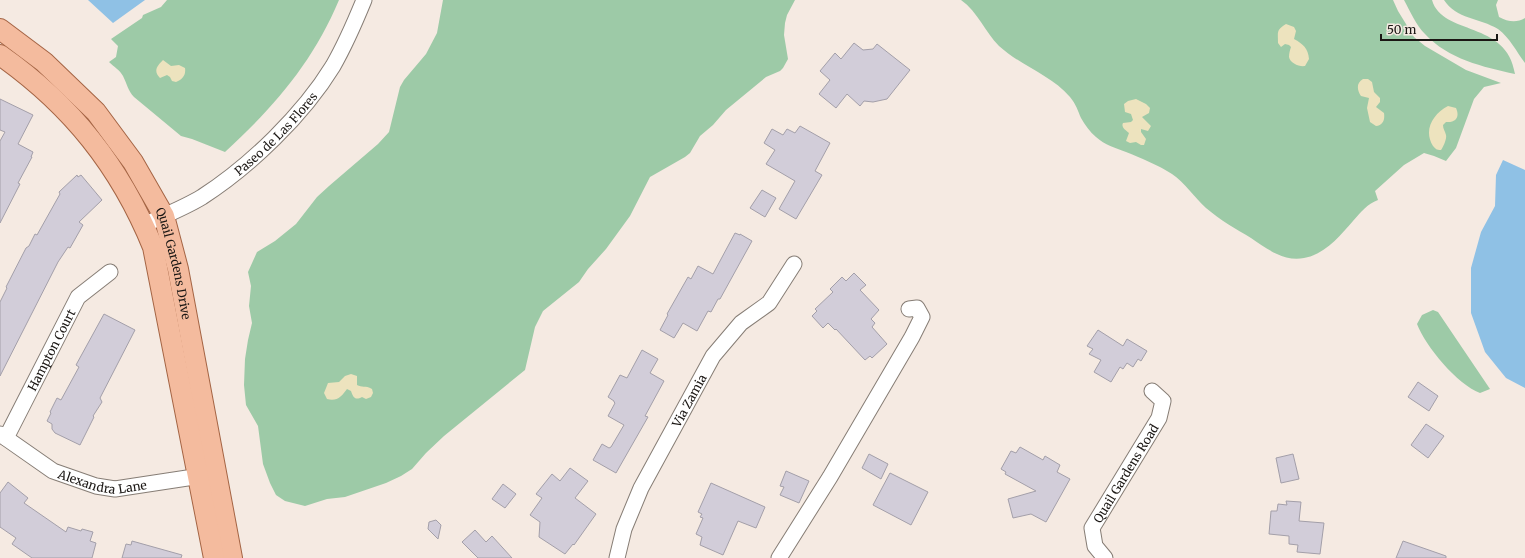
<svg xmlns="http://www.w3.org/2000/svg" width="1525" height="558" font-family="Merriweather,serif">
  <style>
    .green { fill: #9dcaa7 }
    .sand { fill: #ede3be }
    .water { fill: #8fc1e5 }
    .building { fill: #d2cdd9; stroke: #a39fa9 }
    .lines { fill: none; stroke-linecap: round; stroke-linejoin: round }
    .minor-casing { stroke: #867d75; stroke-width: 17 }
    .major-casing { stroke: #a46444; stroke-width: 22 }
    .minor { stroke: #fff; stroke-width: 15 }
    .major { stroke: #f4bb9e; stroke-width: 20 }
    .labels { text-anchor: middle; dominant-baseline: central; stroke-width: 3; stroke-linejoin: round; paint-order: stroke }
    .street-label { font-size: 12px; fill: #1b1714; stroke: #f5eae2 }
  </style>
  <rect width="100%" height="100%" fill="#f5eae2"/>
  <path class="green" d="M 167,0 L 339,0 C 313,62 274,107 225,152 L 192,139 L 181,136 L 134,97 C 128,91 127,84 123,76 C 120,70 114,67 109,62 L 116,57 L 118,46 L 111,39 L 142,18 L 143,15 L 161,7 Z
    M 443,0 L 795,0 L 787,15 L 785,23 L 784,35 L 788,59 L 783,68 L 780,71 L 766,77 L 726,110 L 713,125 L 700,136 L 690,153 L 685,157 L 650,177 L 630,216 L 606,249 L 588,269 L 579,282 L 543,311 L 535,327 L 525,370 L 444,436 L 426,453 L 412,469 L 401,476 L 386,483 L 345,497 L 327,499 L 305,506 L 285,501 L 276,495 L 270,483 L 263,464 L 258,426 L 246,405 L 244,385 L 245,359 L 248,340 L 252,323 L 249,306 L 251,286 L 248,272 L 257,252 L 275,241 L 296,224 L 317,197 L 329,186 L 378,144 L 389,132 L 400,87 L 404,80 L 426,54 L 437,33 Z
    M 961,0 L 1393,0 L 1398,11 L 1414,37 L 1425,46 L 1466,70 L 1501,83 L 1484,87 L 1474,99 L 1456,148 L 1446,161 L 1434,156 L 1424,153 L 1404,165 L 1375,191 L 1378,200 C 1367,204 1361,212 1353,221 C 1340,236 1324,255 1304,258 C 1295,260 1285,258 1277,254 C 1268,250 1260,244 1251,238 C 1236,229 1220,220 1206,208 C 1194,197 1185,183 1172,174 C 1158,165 1141,158 1126,152 C 1115,148 1105,145 1096,137 C 1090,132 1085,125 1081,118 C 1078,111 1076,104 1070,97 C 1051,75 1021,66 999,46 C 985,32 978,12 961,0 Z
    M 1404,0 L 1432,0 C 1442,36 1507,20 1515,74 C 1483,67 1448,59 1425,34 C 1416,25 1410,11 1404,0 Z
    M 1444,0 L 1498,0 L 1496,5 L 1499,17 C 1508,22 1517,23 1525,18 L 1525,63 C 1516,51 1510,38 1498,29 C 1480,18 1456,19 1444,0 Z
    M 1433,310 L 1438,312 L 1490,389 L 1480,393 C 1457,384 1426,347 1417,324 L 1422,315 Z"/>
  <path class="sand" d="M 1286,24 L 1294,27 L 1296,31 L 1294,39 C 1303,44 1308,48 1309,59 L 1305,66 C 1299,67 1290,63 1289,57 C 1289,53 1290,50 1291,47 L 1289,45 L 1285,44 L 1281,47 L 1278,43 C 1278,32 1276,30 1286,24 Z
    M 163,60 L 171,66 L 179,65 L 185,68 C 186,75 183,79 176,82 L 172,81 L 170,77 L 167,75 L 160,78 C 153,71 157,66 163,60 Z
    M 1363,79 L 1368,79 L 1372,82 L 1374,92 L 1380,98 L 1380,102 L 1376,107 L 1384,113 C 1385,120 1383,125 1376,126 L 1370,122 L 1367,108 L 1369,98 L 1361,96 C 1357,90 1356,83 1363,79 Z
    M 1136,99 L 1146,104 L 1150,108 L 1149,113 L 1142,117 L 1151,126 L 1148,131 L 1141,129 L 1141,132 L 1146,139 L 1144,145 L 1141,145 L 1136,142 L 1130,143 L 1126,141 L 1129,133 C 1125,130 1121,127 1123,123 L 1131,122 L 1133,120 L 1131,114 L 1125,112 L 1124,104 L 1128,101 Z
    M 1448,106 L 1456,108 C 1460,117 1456,123 1446,122 L 1443,125 C 1443,129 1445,131 1446,135 C 1447,139 1443,147 1441,150 C 1436,150 1436,149 1433,146 C 1423,130 1433,114 1448,106 Z
    M 351,374 L 357,376 L 357,385 C 362,388 365,385 372,389 L 373,393 L 371,397 L 366,399 L 362,397 C 355,401 353,397 351,391 L 347,389 C 342,396 337,402 327,399 L 324,393 L 328,383 L 339,382 L 345,376 Z"/>
  <path class="water" d="M 88,0 L 145,0 L 113,23 Z
    M 1503,160 L 1525,170 L 1525,388 L 1506,378 L 1485,352 L 1471,313 L 1471,268 L 1481,232 L 1495,206 L 1496,175 Z"/>
  <path class="building" d="M 854,43 L 863,50 L 873,49 L 877,44 L 910,70 L 887,99 L 873,102 L 864,101 L 860,106 L 847,94 L 836,108 L 819,94 L 830,80 L 820,71 L 835,53 L 841,59 Z
    M 0,99 L 33,115 L 18,144 L 33,152 L 31,157 L 32,157 L 18,183 L 20,184 L 0,223 L 0,141 L 5,132 L 0,130 Z
    M 800,126 L 830,143 L 815,171 L 822,175 L 796,219 L 779,209 L 795,181 L 766,164 L 775,150 L 764,143 L 772,129 L 783,135 L 787,129 L 795,133 Z
    M 77,175 L 78,177 L 81,175 L 102,200 L 79,222 L 83,225 L 70,248 L 68,247 L 58,262 L 0,376 L 0,302 L 7,288 L 6,287 L 26,248 L 29,246 L 35,234 L 37,235 L 60,194 L 59,192 Z
    M 762,190 L 776,198 L 765,217 L 750,208 Z
    M 735,233 L 740,235 L 740,234 L 752,241 L 720,299 L 718,299 L 711,312 L 708,311 L 697,331 L 683,323 L 674,338 L 660,330 L 668,315 L 667,314 L 688,277 L 691,279 L 698,266 L 713,274 Z
    M 854,273 L 866,285 L 860,290 L 879,310 L 871,319 L 875,323 L 872,327 L 887,344 L 872,358 L 870,356 L 865,360 L 836,329 L 835,330 L 828,323 L 823,328 L 812,316 L 817,311 L 815,309 L 833,292 L 830,289 L 842,277 L 846,281 Z
    M 104,314 L 135,330 L 100,398 L 102,402 L 93,416 L 94,417 L 80,445 L 55,433 L 52,429 L 52,424 L 47,421 L 51,413 L 50,412 L 57,398 L 61,400 L 79,367 L 76,365 Z
    M 1098,330 L 1123,346 L 1127,339 L 1147,351 L 1141,361 L 1138,359 L 1133,367 L 1127,363 L 1123,369 L 1120,367 L 1111,382 L 1094,372 L 1101,360 L 1089,354 L 1093,349 L 1087,346 Z
    M 642,350 L 658,359 L 650,373 L 664,381 L 645,416 L 648,417 L 616,473 L 593,460 L 602,444 L 609,448 L 611,447 L 624,425 L 608,416 L 615,403 L 614,402 L 614,401 L 608,397 L 620,375 L 627,378 Z
    M 1418,382 L 1438,396 L 1429,411 L 1408,397 Z
    M 1426,424 L 1444,436 L 1428,458 L 1411,445 Z
    M 1020,447 L 1043,460 L 1045,456 L 1060,465 L 1057,472 L 1070,479 L 1046,522 L 1031,514 L 1013,518 L 1008,499 L 1036,491 L 1005,474 L 1006,472 L 1001,469 L 1011,451 L 1016,453 Z
    M 869,454 L 888,464 L 881,479 L 862,468 Z
    M 1293,454 L 1299,479 L 1281,483 L 1276,458 Z
    M 570,468 L 588,481 L 575,498 L 596,514 L 574,545 L 573,544 L 565,554 L 539,537 L 540,522 L 530,515 L 542,498 L 536,494 L 552,474 L 560,481 Z
    M 786,471 L 809,481 L 799,503 L 780,495 L 784,487 L 780,486 Z
    M 890,473 L 928,492 L 911,525 L 873,505 Z
    M 8,482 L 28,498 L 24,503 L 66,532 L 68,527 L 81,531 L 82,529 L 93,532 L 90,541 L 96,543 L 92,558 L 32,558 L 12,544 L 16,538 L 0,527 L 0,493 Z
    M 711,483 L 765,507 L 756,528 L 738,521 L 723,555 L 700,545 L 702,537 L 696,534 L 703,518 L 700,517 L 702,514 L 698,512 Z
    M 503,484 L 516,494 L 505,508 L 492,499 Z
    M 1286,501 L 1301,502 L 1299,521 L 1324,523 L 1320,554 L 1297,552 L 1298,545 L 1289,544 L 1289,536 L 1269,534 L 1271,511 L 1277,511 L 1278,504 L 1287,505 Z
    M 436,520 L 441,525 L 438,539 L 428,529 L 429,522 Z
    M 475,530 L 486,542 L 492,536 L 512,558 L 478,558 L 462,542 Z
    M 132,541 L 182,555 L 181,558 L 122,558 L 126,544 L 131,545 Z
    M 1403,541 L 1446,556 L 1446,558 L 1396,558 Z"/>
  <g class="lines">
    <g class="minor-casing">
      <g id="minor">
        <path id="s1" d="M 144,225 C 163,216 184,208 202,197 C 250,166 303,115 333,66 C 345,45 355,22 364,0"/>
        <path id="s2" d="M 0,434 L 53,471 L 96,486 L 115,489 L 207,475"/>
        <path id="s3" d="M 6,438 L 78,297 L 110,272"/>
        <path id="s4" d="M 617,558 L 624,529 L 641,488 L 713,356 L 741,323 L 769,303 L 794,264"/>
        <path d="M 779,558 L 830,477 L 912,337 L 922,317 L 917,308 L 909,309"/>
        <path id="s5" d="M 1105,558 L 1095,546 L 1092,528 L 1159,418 L 1163,401 L 1152,391"/>
      </g>
    </g>
    <g class="major-casing">
      <g id="major">
        <path id="s6" d="M 0,29 L 44,62 L 96,112 L 133,162 L 164,216 L 178,269 L 232,558"/>
        <path d="M 0,55 C 71,105 120,166 153,247 L 214,558"/>
      </g>
    </g>
    <use href="#minor" class="minor"/>
    <use href="#major" class="major"/>
  </g>
  <g class="labels">
    <g class="street-label">
      <text stroke="none"><textPath href="#s1" startOffset="162">Paseo de Las Flores</textPath></text>
      <text stroke="none"><textPath href="#s6" startOffset="300">Quail Gardens Drive</textPath></text>
      <text stroke="none"><textPath href="#s3" startOffset="99">Hampton Court</textPath></text>
      <text stroke="none"><textPath href="#s4" startOffset="174">Via Zamia</textPath></text>
      <text stroke="none"><textPath href="#s5" startOffset="98">Quail Gardens Road</textPath></text>
      <text stroke="none"><textPath href="#s2" startOffset="116">Alexandra Lane</textPath></text>
    </g>
  </g>
  <path d="M1381 34v6h116v-6" fill="none" stroke="#1b1714" stroke-width="2"/>
  <text x="1387" y="34" font-size="12" fill="#1b1714" stroke="#f5eae2" stroke-width="3" paint-order="stroke">50 m</text>
</svg>
